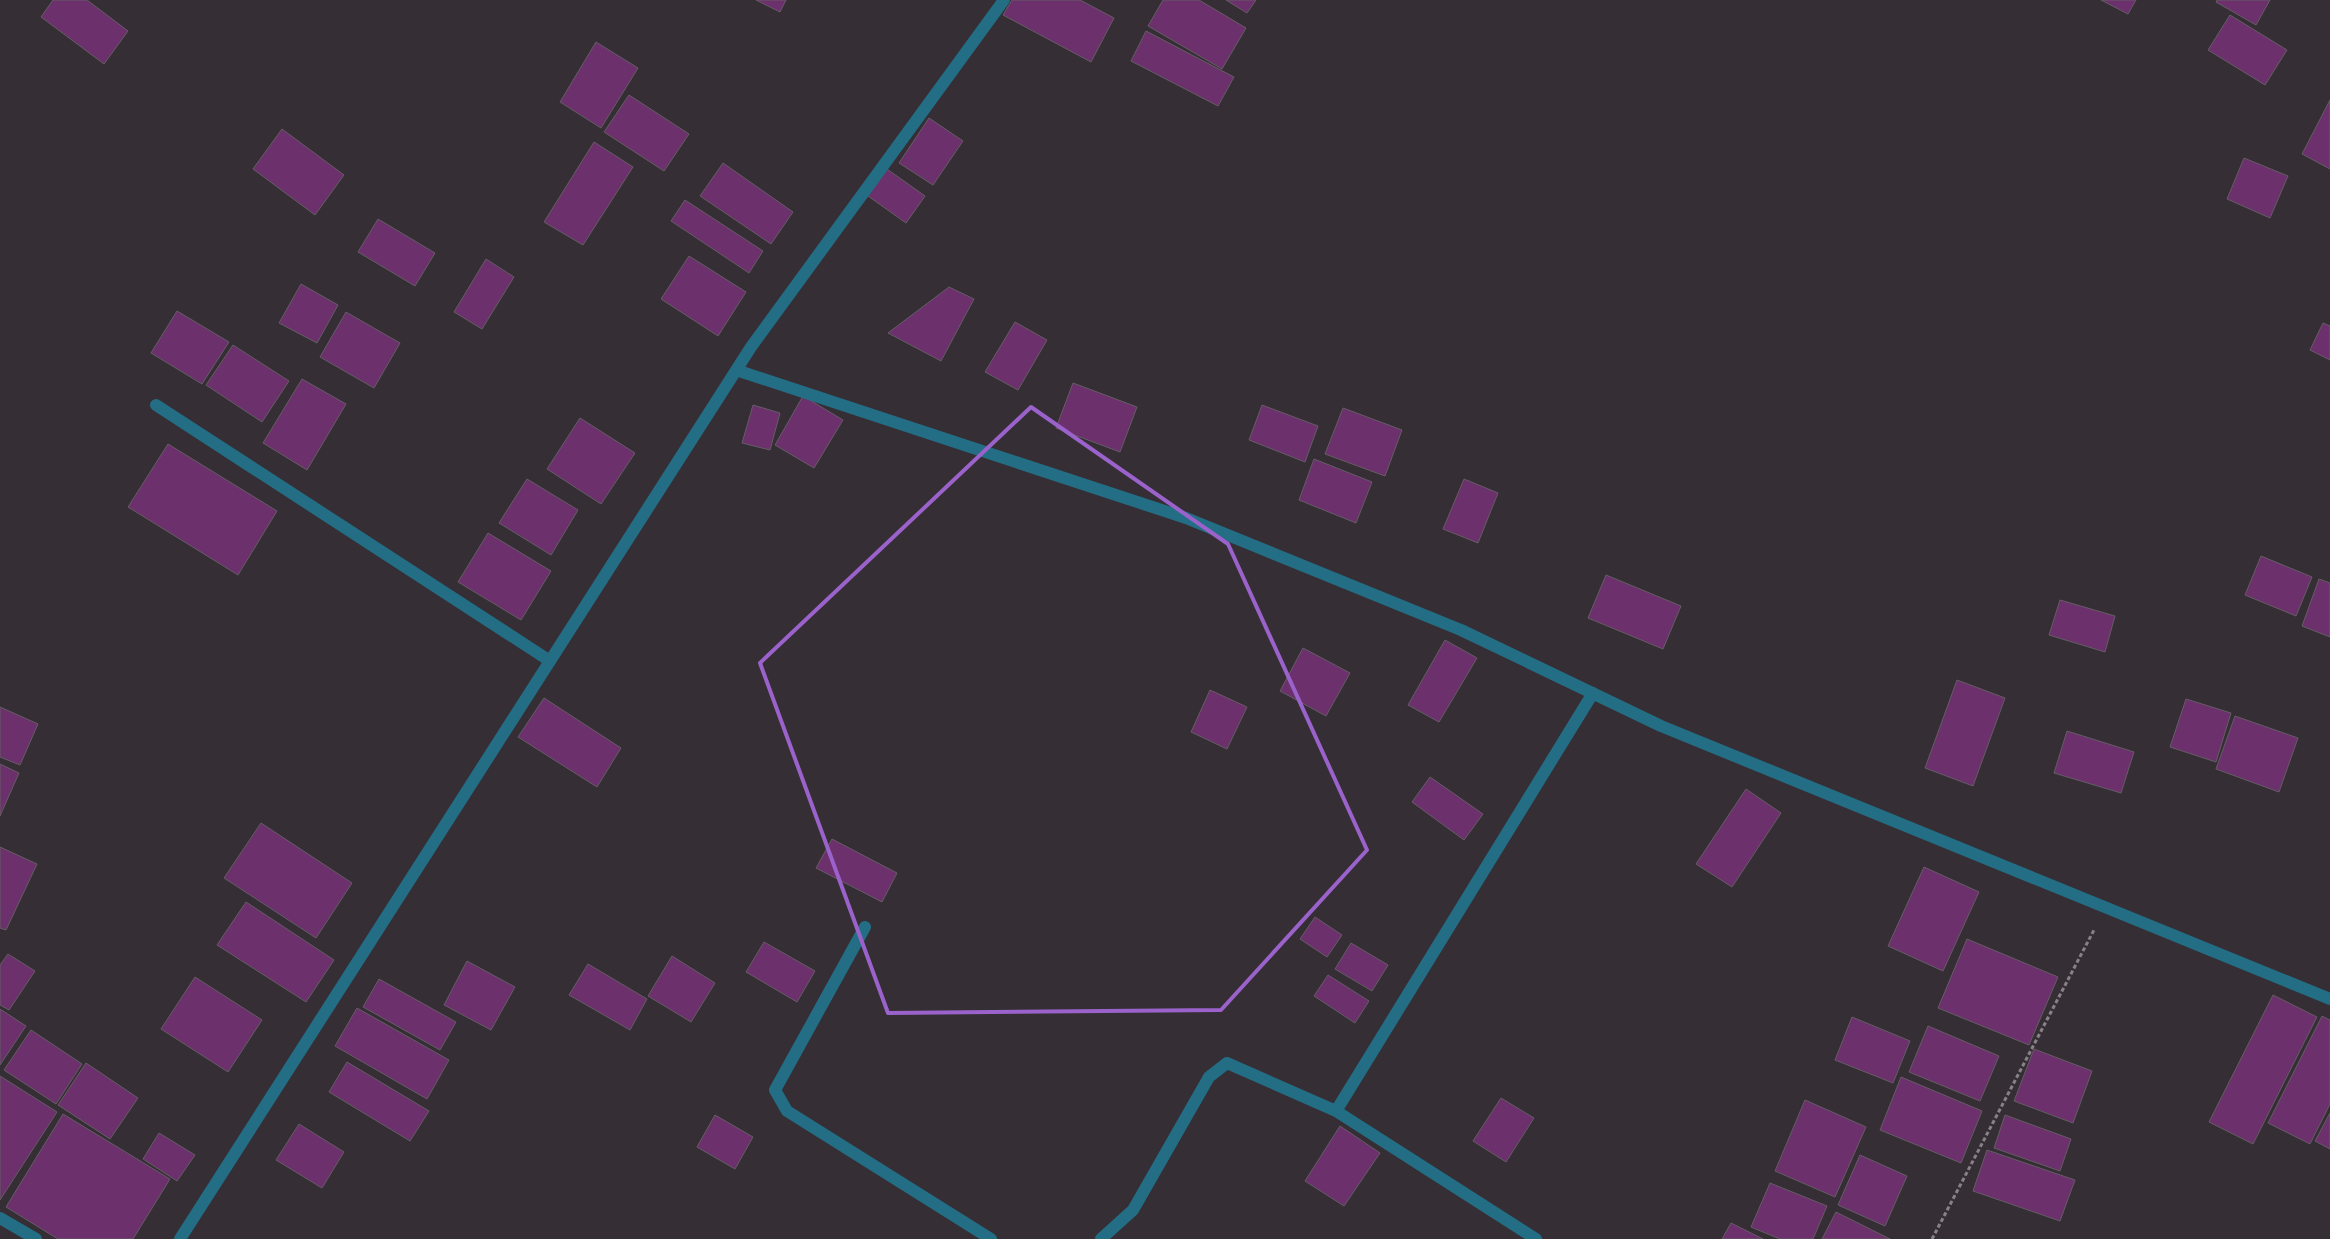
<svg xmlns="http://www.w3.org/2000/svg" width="2330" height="1239" font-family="Montserrat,sans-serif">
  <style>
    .building { fill: #6c306c; stroke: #655d65 }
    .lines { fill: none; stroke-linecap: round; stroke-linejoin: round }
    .path { stroke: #888288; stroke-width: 3; stroke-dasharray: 4 2.5; stroke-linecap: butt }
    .minor { stroke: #236e85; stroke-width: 12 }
    .tertiary { stroke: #236e85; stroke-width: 12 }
    .marked { fill: none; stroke: #9a62ca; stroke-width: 4; stroke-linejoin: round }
  </style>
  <rect width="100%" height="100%" fill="#352e35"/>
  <path class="building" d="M 53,0 L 87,0 L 128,31 L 104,64 L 41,17 Z
    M 756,0 L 786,0 L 780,12 Z
    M 1012,0 L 1080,0 L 1114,18 L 1091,62 L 1003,15 Z
    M 1163,0 L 1199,0 L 1246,28 L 1222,69 L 1148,26 Z
    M 1226,0 L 1256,0 L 1247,13 Z
    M 2101,0 L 2136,0 L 2128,14 Z
    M 2217,0 L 2270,0 L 2256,25 L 2216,2 Z
    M 2230,15 L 2287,50 L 2265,85 L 2208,50 Z
    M 1146,31 L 1234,77 L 1218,106 L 1131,61 Z
    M 596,42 L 638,68 L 601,128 L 560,102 Z
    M 629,95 L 689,134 L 664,171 L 604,132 Z
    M 2330,100 L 2330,169 L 2302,154 Z
    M 929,118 L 963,141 L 933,185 L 899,163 Z
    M 282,129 L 344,175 L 315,215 L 253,169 Z
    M 594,142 L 633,167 L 583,245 L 544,222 Z
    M 2244,158 L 2288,176 L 2270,218 L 2227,199 Z
    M 723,163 L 793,212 L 771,244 L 700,196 Z
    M 887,169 L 925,196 L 906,223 L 868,196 Z
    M 685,200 L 763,251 L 749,273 L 671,221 Z
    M 378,219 L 435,253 L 415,286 L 358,252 Z
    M 689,256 L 746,292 L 718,336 L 661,299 Z
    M 486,259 L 514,277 L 482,329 L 454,312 Z
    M 301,284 L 338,305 L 317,343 L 279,323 Z
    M 949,287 L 974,299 L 941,361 L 888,333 Z
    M 177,311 L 229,342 L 202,384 L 151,353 Z
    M 346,312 L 400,343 L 374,388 L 320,357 Z
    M 1015,322 L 1047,340 L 1018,390 L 985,372 Z
    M 2323,323 L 2330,326 L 2330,360 L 2310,350 Z
    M 233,345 L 289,381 L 262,422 L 206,385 Z
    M 302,379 L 346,404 L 307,470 L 263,443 Z
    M 1073,383 L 1137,407 L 1120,452 L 1056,428 Z
    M 803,396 L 843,420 L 814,468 L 775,445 Z
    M 753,405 L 780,413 L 770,450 L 742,443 Z
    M 1262,405 L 1318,426 L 1305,462 L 1249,440 Z
    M 1343,408 L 1402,430 L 1385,476 L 1325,454 Z
    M 580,418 L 635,453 L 601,504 L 547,469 Z
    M 168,444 L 277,511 L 238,575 L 128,507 Z
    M 1314,459 L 1372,482 L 1356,523 L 1299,500 Z
    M 527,479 L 578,510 L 551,555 L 499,523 Z
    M 1464,479 L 1498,493 L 1478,543 L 1443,529 Z
    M 488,533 L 551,571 L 521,620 L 458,582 Z
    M 2261,556 L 2312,577 L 2296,616 L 2245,595 Z
    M 1606,575 L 1681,606 L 1663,649 L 1588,618 Z
    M 2319,579 L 2330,583 L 2330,637 L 2302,626 Z
    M 2060,600 L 2115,616 L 2105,652 L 2049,635 Z
    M 1445,640 L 1477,658 L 1439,722 L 1408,705 Z
    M 1303,648 L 1350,673 L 1326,716 L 1280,691 Z
    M 1957,680 L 2005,698 L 1973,786 L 1925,768 Z
    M 1210,690 L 1247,707 L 1227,749 L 1191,732 Z
    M 544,698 L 621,748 L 597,787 L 518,737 Z
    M 2186,699 L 2231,713 L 2216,762 L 2170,747 Z
    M 0,707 L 38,724 L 20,765 L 0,757 Z
    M 2235,716 L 2298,738 L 2279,792 L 2216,769 Z
    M 2067,731 L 2134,752 L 2121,793 L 2054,773 Z
    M 0,764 L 19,773 L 0,816 Z
    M 1430,777 L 1483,814 L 1464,840 L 1412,802 Z
    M 1746,789 L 1781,813 L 1732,887 L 1696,864 Z
    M 261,823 L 352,883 L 316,938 L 224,878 Z
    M 832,839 L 897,873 L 882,902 L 816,868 Z
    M 0,847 L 37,864 L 6,930 L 0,928 Z
    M 1924,867 L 1979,892 L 1943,971 L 1888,946 Z
    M 246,902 L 334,960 L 306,1002 L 217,945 Z
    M 1315,917 L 1342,935 L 1327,957 L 1300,939 Z
    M 1967,939 L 2058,977 L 2029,1045 L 1938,1008 Z
    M 764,942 L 815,971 L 797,1002 L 746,972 Z
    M 1351,943 L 1388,965 L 1372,991 L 1335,969 Z
    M 8,954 L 35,971 L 9,1010 L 0,1005 L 0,965 Z
    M 672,956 L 715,983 L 691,1022 L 648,996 Z
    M 467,961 L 515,987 L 491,1030 L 444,1005 Z
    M 588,964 L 647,999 L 630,1030 L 569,995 Z
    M 1328,975 L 1369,1001 L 1355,1023 L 1314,996 Z
    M 195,977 L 262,1020 L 228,1072 L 161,1029 Z
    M 379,979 L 456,1022 L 440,1050 L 363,1007 Z
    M 2273,995 L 2317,1017 L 2253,1144 L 2209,1122 Z
    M 357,1008 L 449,1060 L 427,1099 L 335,1046 Z
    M 0,1009 L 26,1026 L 0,1065 Z
    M 2322,1016 L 2330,1020 L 2330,1104 L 2310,1144 L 2268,1123 Z
    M 1852,1017 L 1910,1041 L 1893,1083 L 1835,1060 Z
    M 1928,1026 L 1999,1056 L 1980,1101 L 1909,1072 Z
    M 31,1030 L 82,1064 L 56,1104 L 4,1070 Z
    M 2034,1049 L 2092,1071 L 2073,1123 L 2014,1101 Z
    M 347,1062 L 429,1111 L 410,1141 L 329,1092 Z
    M 86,1063 L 138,1098 L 110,1139 L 58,1105 Z
    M 0,1076 L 57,1112 L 0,1200 Z
    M 1901,1077 L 1982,1111 L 1961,1163 L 1880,1130 Z
    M 1501,1098 L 1534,1118 L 1506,1162 L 1473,1141 Z
    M 1805,1100 L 1866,1127 L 1835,1197 L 1775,1171 Z
    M 2330,1113 L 2330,1149 L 2315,1141 Z
    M 63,1114 L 170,1179 L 133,1239 L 58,1239 L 6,1207 Z
    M 715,1115 L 753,1137 L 735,1169 L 697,1147 Z
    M 2005,1115 L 2071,1139 L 2060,1171 L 1994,1148 Z
    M 299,1124 L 344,1152 L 322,1188 L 276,1160 Z
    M 1340,1126 L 1380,1153 L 1344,1206 L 1305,1181 Z
    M 159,1133 L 195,1155 L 177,1181 L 143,1159 Z
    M 1987,1150 L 2075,1180 L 2060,1221 L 1973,1191 Z
    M 1860,1155 L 1907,1176 L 1885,1226 L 1838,1205 Z
    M 1770,1183 L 1827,1206 L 1813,1239 L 1780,1239 L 1751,1227 Z
    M 1836,1212 L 1890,1239 L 1822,1239 Z
    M 1731,1223 L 1763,1239 L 1722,1239 Z"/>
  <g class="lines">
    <path class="path" d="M 1932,1239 L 2094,930"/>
    <path class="minor" d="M 156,405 L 550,661
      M 865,927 L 775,1090 L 787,1111 L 991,1239
      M 0,1218 L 36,1239
      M 1101,1239 L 1133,1210 L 1209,1077 L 1227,1063 L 1336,1111
      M 1536,1239 L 1336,1111 L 1593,693"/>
    <path class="tertiary" d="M 736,370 L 1186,518 L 1461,630 L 1661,726 L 2330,999
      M 180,1239 L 751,347 L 1004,0"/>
  </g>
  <path class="marked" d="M 1031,407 L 1228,544 L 1367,850 L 1221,1010 L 888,1013 L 760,663 Z"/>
</svg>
